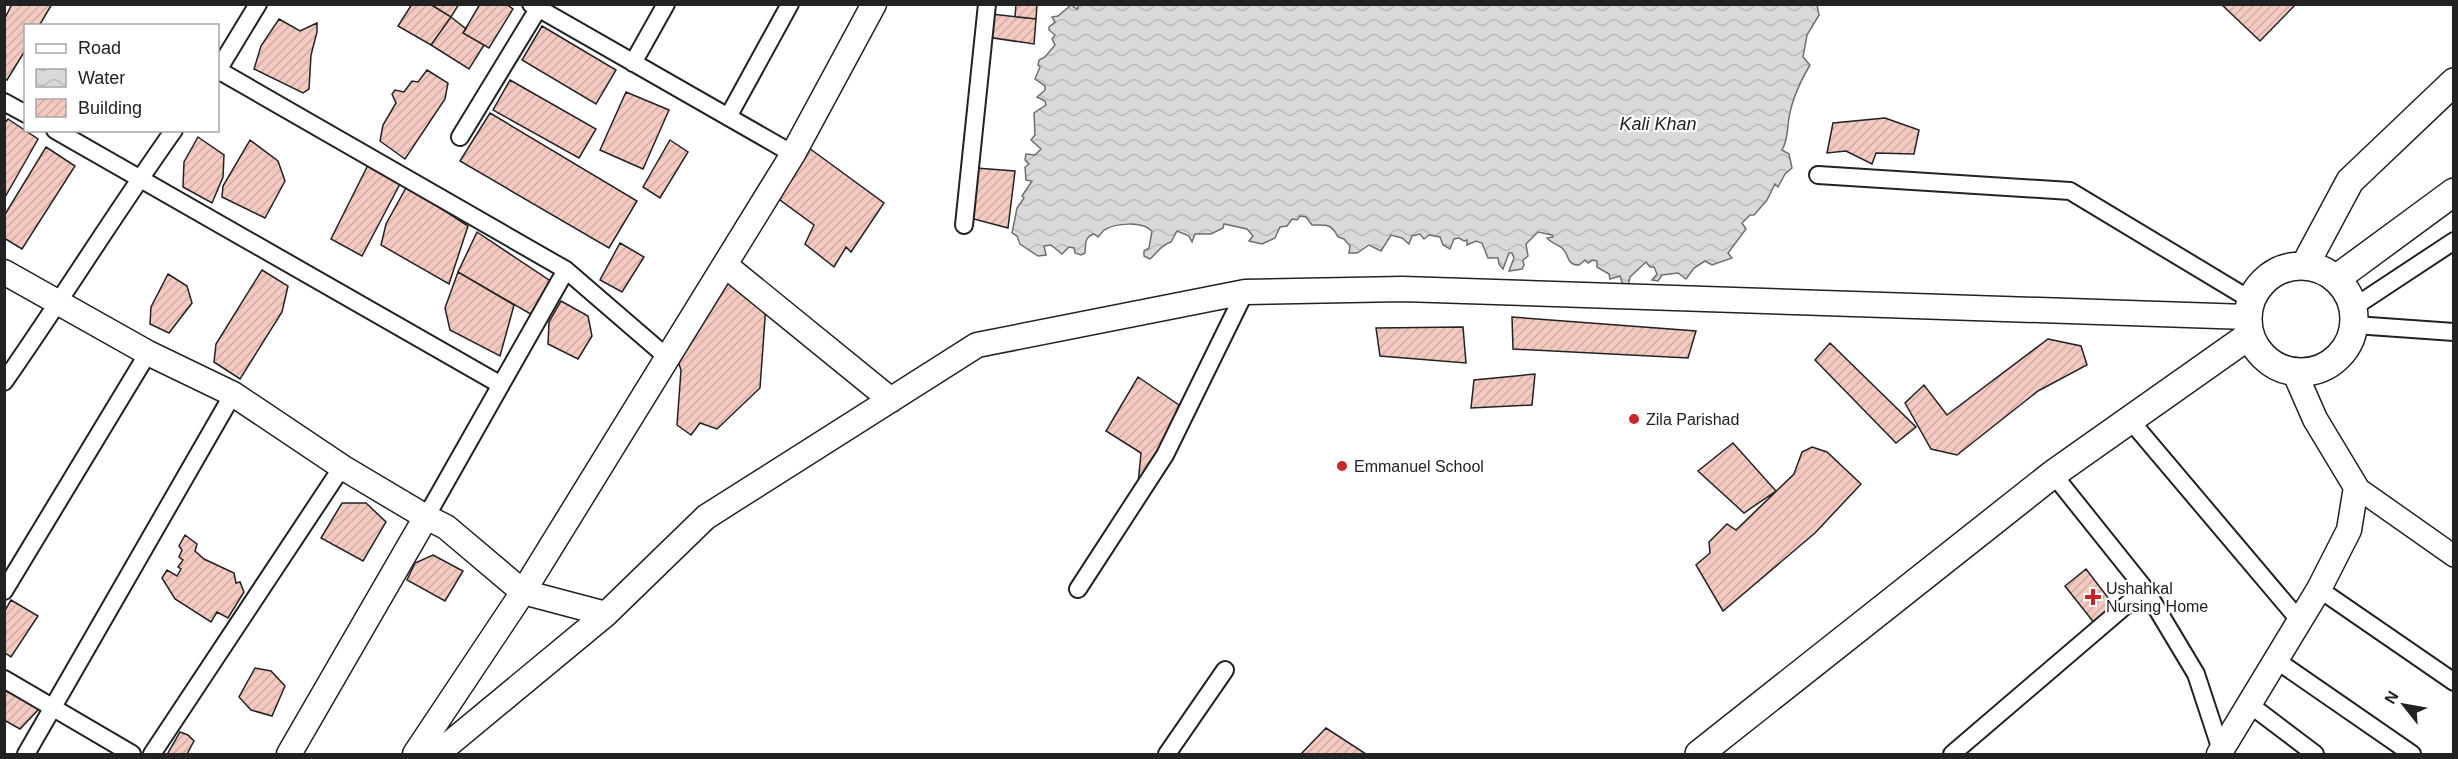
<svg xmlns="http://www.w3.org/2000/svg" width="2458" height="759" font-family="Arial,sans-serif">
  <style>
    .water { fill: url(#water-waves); stroke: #6f6f6f; stroke-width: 1.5 }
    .building { fill: url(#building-hatch); stroke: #222; stroke-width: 1.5 }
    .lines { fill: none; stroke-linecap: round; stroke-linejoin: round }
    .minor-casing { stroke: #222; stroke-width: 20 }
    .tertiary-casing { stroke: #222; stroke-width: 24 }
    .secondary-casing { stroke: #222; stroke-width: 27 }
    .trunk-casing { stroke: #222; stroke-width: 30 }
    .minor { stroke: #fff; stroke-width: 16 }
    .tertiary { stroke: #fff; stroke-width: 21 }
    .secondary { stroke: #fff; stroke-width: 24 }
    .trunk { stroke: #fff; stroke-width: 27 }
    .poi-dot { fill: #c62828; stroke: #fff; stroke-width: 2 }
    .labels { text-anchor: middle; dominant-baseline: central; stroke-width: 4.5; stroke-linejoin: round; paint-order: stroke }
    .poi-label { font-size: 16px; fill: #222; stroke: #fff; text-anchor: start }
    .water-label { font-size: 18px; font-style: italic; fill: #222; stroke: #fff }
  </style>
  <defs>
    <pattern id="water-waves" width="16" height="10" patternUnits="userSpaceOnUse" patternTransform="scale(1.5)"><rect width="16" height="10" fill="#d9d9d9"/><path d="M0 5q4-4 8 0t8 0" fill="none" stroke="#bababa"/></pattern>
    <pattern id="building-hatch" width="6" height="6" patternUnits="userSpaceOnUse" patternTransform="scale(1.5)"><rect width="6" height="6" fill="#f3c9c0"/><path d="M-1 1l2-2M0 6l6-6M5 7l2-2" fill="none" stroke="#d0aca5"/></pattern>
  </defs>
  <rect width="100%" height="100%" fill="#fff"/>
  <path class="water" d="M 1079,4 L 1817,5 L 1819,15 L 1807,35 L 1803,57 L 1810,65 C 1800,82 1792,98 1789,118 C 1787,130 1788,140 1782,150 L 1789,154 L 1792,168 L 1785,174 L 1778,187 L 1775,184 L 1767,200 L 1754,215 L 1750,215 L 1742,223 L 1746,229 L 1728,253 L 1732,258 L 1712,265 L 1705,261 L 1694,268 L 1686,279 L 1678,273 L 1662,275 L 1658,281 L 1652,280 L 1657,274 L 1654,267 L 1650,267 L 1646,262 L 1630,277 L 1628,286 L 1623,285 L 1620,276 L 1610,279 L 1609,274 L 1597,267 L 1597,261 L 1593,260 L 1588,263 L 1585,260 L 1579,265 C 1566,265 1570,256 1563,249 C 1559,245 1551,243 1547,238 L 1553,237 L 1552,235 L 1538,232 L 1526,244 L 1528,256 L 1523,260 L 1524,265 L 1522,269 L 1509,271 L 1514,258 L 1512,253 L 1509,253 L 1503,269 L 1499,264 L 1498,258 L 1488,258 L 1482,243 L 1476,241 L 1467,245 L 1467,240 L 1464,241 L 1459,238 L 1454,239 L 1450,249 L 1443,245 L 1440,237 L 1429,235 L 1424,239 L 1420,234 L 1412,236 L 1409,244 L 1402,238 L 1391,235 L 1381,251 L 1369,245 L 1357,253 L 1349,253 L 1350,246 L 1344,239 L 1338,237 C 1331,223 1326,225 1312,225 L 1306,217 L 1300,216 L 1297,220 L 1292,219 L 1287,226 L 1280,227 L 1275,238 L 1262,244 L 1249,241 L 1253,236 L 1247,229 L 1224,224 L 1223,228 L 1211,234 L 1195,234 L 1192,242 L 1189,236 L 1177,231 L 1171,242 C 1162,244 1157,253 1150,259 L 1144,256 L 1144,251 L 1149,248 L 1152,231 C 1142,221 1116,223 1104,230 C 1104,230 1098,237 1098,237 L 1094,234 C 1084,237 1086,244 1085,253 L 1081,255 L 1075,253 L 1074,248 L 1069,247 L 1062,254 L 1051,245 L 1044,246 L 1046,255 L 1038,256 L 1020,244 L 1017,236 L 1012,233 L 1017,208 L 1024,198 L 1022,196 L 1032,181 L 1026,180 L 1025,167 L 1029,164 L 1025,160 L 1026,154 L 1035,155 L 1041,149 L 1031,140 L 1035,135 L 1034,113 L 1046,105 L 1045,101 L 1037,97 L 1045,90 L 1045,86 L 1035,79 L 1040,67 L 1038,65 L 1039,60 L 1045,57 L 1055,45 L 1052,39 L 1055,35 L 1049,30 L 1049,27 L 1055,22 L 1052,17 L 1058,16 L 1071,5 L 1077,9 Z"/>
  <path class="building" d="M 12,4 L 52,4 L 39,26 L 26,26 L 26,49 L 7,80 L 4,79 L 5,18 Z
    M 412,4 L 430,4 L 451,17 L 431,45 L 398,26 Z
    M 430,4 L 459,4 L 451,17 Z
    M 480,4 L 506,4 L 513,9 L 489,48 L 463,33 Z
    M 1016,4 L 1037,4 L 1036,19 L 1015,17 Z
    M 2221,4 L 2296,4 L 2260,41 Z
    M 991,14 L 1036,19 L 1034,44 L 987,37 Z
    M 451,17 L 466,29 L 463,33 L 484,45 L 469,69 L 431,45 Z
    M 279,19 L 300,31 L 317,23 L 317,32 L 311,55 L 309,89 L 303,93 L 254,69 L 261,46 Z
    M 542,26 L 616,70 L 596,104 L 522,60 Z
    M 427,70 L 448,83 L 445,99 L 405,159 L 380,141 L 383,125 L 396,103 L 392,94 L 395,90 L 404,92 L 412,81 L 418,82 Z
    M 510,80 L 596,129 L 579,158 L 493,110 Z
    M 626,92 L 669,110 L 643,169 L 600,150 Z
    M 490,113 L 637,201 L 609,248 L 460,161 Z
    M 1885,118 L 1919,130 L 1914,154 L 1876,153 L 1872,164 L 1846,151 L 1827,153 L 1833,123 Z
    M 8,119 L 38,139 L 4,199 L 4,124 Z
    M 198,137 L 224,155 L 223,177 L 212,203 L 183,187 L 184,162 Z
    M 250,140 L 278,161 L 285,181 L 265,218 L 222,197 L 223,186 Z
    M 670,140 L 688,152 L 660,198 L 643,187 Z
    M 46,147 L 75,166 L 22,249 L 4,238 L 4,216 Z
    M 809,148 L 884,203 L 851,252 L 846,247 L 834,267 L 805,244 L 814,225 L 776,197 Z
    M 370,161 L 401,182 L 362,256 L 331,239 Z
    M 976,168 L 1015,171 L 1008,228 L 970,218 Z
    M 407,186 L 468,226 L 449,284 L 381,245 L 386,224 Z
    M 477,232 L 552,282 L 534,316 L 458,272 Z
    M 620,243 L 644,257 L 622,292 L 600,280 Z
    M 262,270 L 288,286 L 282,312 L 240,379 L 214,362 L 216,344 Z
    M 458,272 L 514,305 L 500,356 L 450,330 L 445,308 Z
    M 168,274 L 187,286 L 192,303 L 169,333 L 150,324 L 151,307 Z
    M 724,278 L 766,304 L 760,388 L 717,429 L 700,423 L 691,435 L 677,425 L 681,370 L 676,355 Z
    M 561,301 L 588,316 L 592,336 L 578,359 L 548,344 L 549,322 Z
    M 1512,317 L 1696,331 L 1688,358 L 1513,349 Z
    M 1463,327 L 1466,363 L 1380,356 L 1376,328 Z
    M 2048,339 L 2081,346 L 2087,365 L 2038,391 L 1957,455 L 1931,449 L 1905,403 L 1924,385 L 1947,415 Z
    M 1830,343 L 1916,427 L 1896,443 L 1815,360 Z
    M 1535,374 L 1532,405 L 1471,408 L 1474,380 Z
    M 1138,377 L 1179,405 L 1161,451 L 1138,484 L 1141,453 L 1106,431 Z
    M 1733,443 L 1776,491 L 1744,513 L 1698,471 Z
    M 1812,447 L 1827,452 L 1861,484 L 1815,533 L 1723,611 L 1696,565 L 1710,553 L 1709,542 L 1727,524 L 1736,530 L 1794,474 L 1802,452 Z
    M 342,503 L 366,503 L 386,522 L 363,561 L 321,538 Z
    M 185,535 L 197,544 L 195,551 L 204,559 L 234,573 L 236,583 L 240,582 L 244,592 L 228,618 L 217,612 L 211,622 L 175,599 L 162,578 L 167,570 L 177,576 L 181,569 L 178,567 L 183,560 L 179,557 L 182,550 L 179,546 Z
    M 433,555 L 463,571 L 445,601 L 407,580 L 415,563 Z
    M 2086,569 L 2116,608 L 2095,624 L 2065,586 Z
    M 11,600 L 38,616 L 11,657 L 4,652 L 4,612 Z
    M 255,668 L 271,671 L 285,686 L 272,716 L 251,710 L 239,697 Z
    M 4,690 L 40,708 L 20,729 L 4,720 Z
    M 1326,728 L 1366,754 L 1301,754 Z
    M 180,732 L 188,735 L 194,741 L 187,754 L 170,754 L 168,753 Z"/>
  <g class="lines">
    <g class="minor-casing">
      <path id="minor" d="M 258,4 L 218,70 L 566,270 L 668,358
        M 531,4 L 793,154
        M 633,63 L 666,4
        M 4,102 L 26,114
        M 728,117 L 790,4
        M 55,130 L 501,385
        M 460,137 L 541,4
        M 1818,175 L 2070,191 L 2251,300
        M 964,225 L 987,4
        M 2354,307 L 2454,241
        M 2355,325 L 2454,332
        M 4,382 C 62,299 115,213 174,130
        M 2130,420 L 2300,621
        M 2053,474 L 2145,589 L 2196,674 L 2221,750 L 2217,754
        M 426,517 L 566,270
        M 1078,589 L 1165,455 L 1245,292
        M 2319,589 L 2454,682
        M 4,591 L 148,353
        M 2276,660 L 2412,754
        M 4,679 L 132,754
        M 2249,704 L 2315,754
        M 26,754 L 233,394
        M 152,754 L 342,467
        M 1167,754 L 1225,670
        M 1952,754 L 2145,589"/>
    </g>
    <g class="tertiary-casing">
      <path id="tertiary" d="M 2356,487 L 2454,556"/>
    </g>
    <g class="secondary-casing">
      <path id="secondary" d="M 725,265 L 891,400
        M 4,272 L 148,353 L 233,394 L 342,467 L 426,517
        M 289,754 L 426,517 L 446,527 L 523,592 L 606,614 L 706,517 L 977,345 L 1245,292 L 1403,289 L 2247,317
        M 415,754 L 523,592 L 793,154 L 874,4
        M 437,754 L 606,614
        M 2219,754 L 2319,589 L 2349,530 L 2356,487 L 2315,419 L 2294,371"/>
    </g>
    <g class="trunk-casing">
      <path id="trunk" d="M 2305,265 L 2350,181 L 2454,82
        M2248 319a53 53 0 1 1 106 0a53 53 0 1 1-106 0Z
        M 2337,278 L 2454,192
        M 1699,754 L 2053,474 L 2250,335"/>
    </g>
    <use href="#minor" class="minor"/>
    <use href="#tertiary" class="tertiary"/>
    <use href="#secondary" class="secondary"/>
    <use href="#trunk" class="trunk"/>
  </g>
  <g class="poi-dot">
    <circle cx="1634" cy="419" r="6"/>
    <circle cx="1342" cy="466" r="6"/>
    <path d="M2090 588h6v6h6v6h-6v6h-6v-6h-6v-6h6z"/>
  </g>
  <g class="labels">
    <g class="poi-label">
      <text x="1646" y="419">Zila Parishad</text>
      <text x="1354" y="466">Emmanuel School</text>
      <text x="2106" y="588">Ushahkal<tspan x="2106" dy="18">Nursing Home</tspan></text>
    </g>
    <g class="water-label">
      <text x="1658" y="124">Kali Khan</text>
    </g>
  </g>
  <rect width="2458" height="759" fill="none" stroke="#222222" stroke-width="12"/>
  <rect x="24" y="24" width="195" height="108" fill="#ffffff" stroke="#a7a7a7" stroke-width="1.5"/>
  <rect x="36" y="44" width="30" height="9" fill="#ffffff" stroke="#a7a7a7" stroke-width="1.5"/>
  <text x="78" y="54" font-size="18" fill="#222222">Road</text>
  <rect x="36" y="69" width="30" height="18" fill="url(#water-waves)" stroke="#a7a7a7" stroke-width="1.5"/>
  <text x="78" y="84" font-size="18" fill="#222222">Water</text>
  <rect x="36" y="99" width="30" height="18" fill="url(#building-hatch)" stroke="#a7a7a7" stroke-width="1.5"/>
  <text x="78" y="114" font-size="18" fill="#222222">Building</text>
  <g transform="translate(2404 705) rotate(301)" stroke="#ffffff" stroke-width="4.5" paint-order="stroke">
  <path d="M0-4.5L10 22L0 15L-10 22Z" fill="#222222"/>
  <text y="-9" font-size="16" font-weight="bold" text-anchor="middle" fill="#222222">N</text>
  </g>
</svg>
